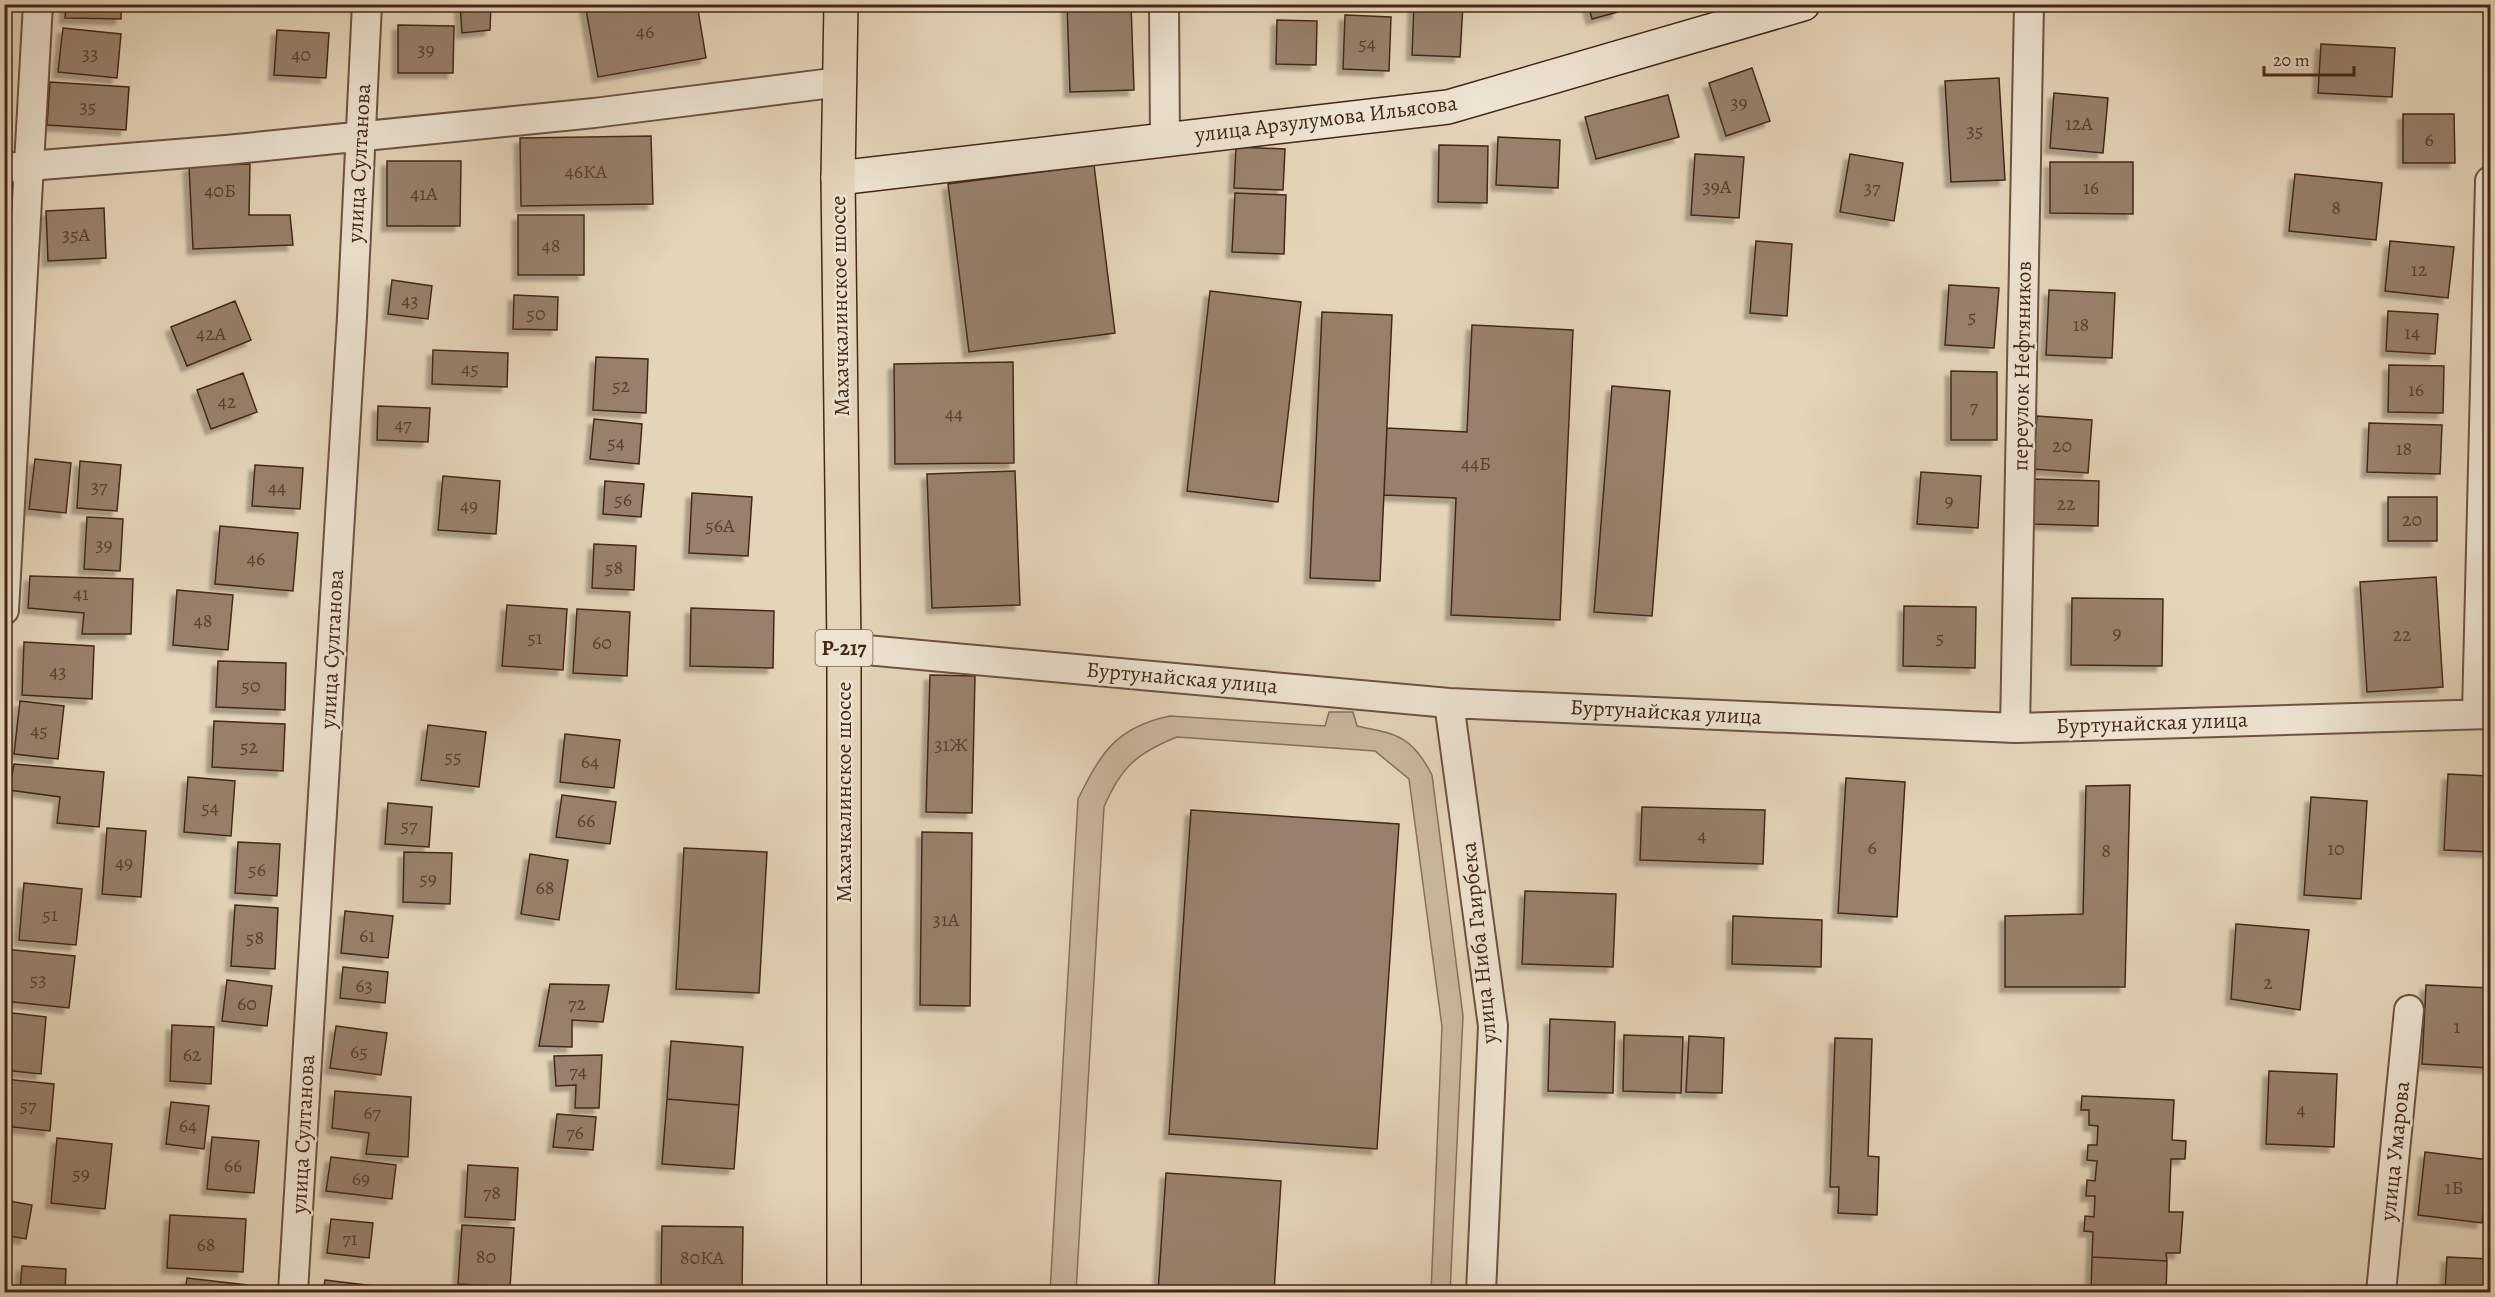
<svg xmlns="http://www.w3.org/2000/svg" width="2495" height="1297" font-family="Alegreya,serif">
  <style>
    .green { fill: #c9b79d; stroke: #886f5b; stroke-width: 1.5 }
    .building { fill: #98816c; stroke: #462719; stroke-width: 1.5; filter: url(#shadow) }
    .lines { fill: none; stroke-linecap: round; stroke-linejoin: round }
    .street-casing { stroke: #6e5241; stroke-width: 32 }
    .secondary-casing { stroke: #462719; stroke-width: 36 }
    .highway-casing { stroke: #462719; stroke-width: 36 }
    .street { stroke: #ede3d1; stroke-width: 28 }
    .secondary { stroke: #ede3d1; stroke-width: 33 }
    .highway { stroke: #e4d4b8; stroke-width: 33 }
    .labels { text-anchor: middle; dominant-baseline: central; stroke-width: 5; stroke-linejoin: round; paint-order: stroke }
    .number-label { font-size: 20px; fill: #5a3e2e }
    .shield { fill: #ede3d1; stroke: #785f50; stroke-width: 1.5 }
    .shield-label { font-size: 21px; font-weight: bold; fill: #462719 }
    .street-label { font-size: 22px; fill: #462719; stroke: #ede3d1 }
  </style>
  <defs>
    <filter id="shadow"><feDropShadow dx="-5.5" dy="5.5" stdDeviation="1.5" flood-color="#0004"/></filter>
  </defs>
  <rect width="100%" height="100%" fill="#e4d4b8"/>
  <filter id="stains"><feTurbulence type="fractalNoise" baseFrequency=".00333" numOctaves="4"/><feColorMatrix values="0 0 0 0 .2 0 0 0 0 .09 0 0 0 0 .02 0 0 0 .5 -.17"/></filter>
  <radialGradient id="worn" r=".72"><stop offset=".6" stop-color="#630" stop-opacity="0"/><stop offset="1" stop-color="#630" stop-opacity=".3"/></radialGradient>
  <path class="green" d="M 1329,712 L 1353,712 L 1357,726 C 1397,734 1412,736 1432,775 L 1463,1016 L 1450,1292 L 1431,1292 L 1442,1027 L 1409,779 L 1375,751 L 1177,737 C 1137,753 1121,767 1104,807 L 1076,1292 L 1050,1292 L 1078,799 C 1101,753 1116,727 1170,716 L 1325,726 Z"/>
  <path class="building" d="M 66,4 L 121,4 L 121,19 L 65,18 Z
    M 460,4 L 491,4 L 490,30 L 462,33 Z
    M 585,4 L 697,4 L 706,58 L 598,77 Z
    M 1067,4 L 1131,4 L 1134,90 L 1070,92 Z
    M 1414,4 L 1463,4 L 1460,57 L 1412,55 Z
    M 1588,4 L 1616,4 L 1618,12 L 1592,19 Z
    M 1345,15 L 1391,17 L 1389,71 L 1343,69 Z
    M 1277,20 L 1317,21 L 1316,65 L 1276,64 Z
    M 398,25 L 454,26 L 453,73 L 398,73 Z
    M 63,28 L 121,34 L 117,78 L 58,72 Z
    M 277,30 L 329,33 L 326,78 L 274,75 Z
    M 2321,44 L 2395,48 L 2392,97 L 2318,93 Z
    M 1752,68 L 1770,121 L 1726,136 L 1709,83 Z
    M 1999,78 L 2005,180 L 1951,182 L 1945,81 Z
    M 50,82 L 129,87 L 126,130 L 47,125 Z
    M 2054,93 L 2108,98 L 2103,153 L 2050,148 Z
    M 1668,95 L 1679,137 L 1596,159 L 1585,117 Z
    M 2403,114 L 2454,114 L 2455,163 L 2403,163 Z
    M 651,136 L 653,204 L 521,206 L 520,138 Z
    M 1498,137 L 1560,140 L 1558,188 L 1496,185 Z
    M 1439,145 L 1488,146 L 1487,203 L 1438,202 Z
    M 1236,147 L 1285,149 L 1283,190 L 1234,188 Z
    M 1695,154 L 1744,157 L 1739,218 L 1691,215 Z
    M 1850,154 L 1903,163 L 1894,221 L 1840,212 Z
    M 387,161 L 461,161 L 460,226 L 387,226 Z
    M 2050,162 L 2133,162 L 2133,214 L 2050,213 Z
    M 250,164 L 249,215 L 290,215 L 293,245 L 193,249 L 189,166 Z
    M 1094,165 L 1115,333 L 969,352 L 948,184 Z
    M 2295,174 L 2382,183 L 2376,240 L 2289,231 Z
    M 1235,193 L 1286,195 L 1284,254 L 1232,252 Z
    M 104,208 L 106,258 L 48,261 L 46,211 Z
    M 518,215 L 584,215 L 584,275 L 518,275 Z
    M 1756,241 L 1792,244 L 1787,316 L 1750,313 Z
    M 2390,241 L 2454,247 L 2448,298 L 2385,291 Z
    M 392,280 L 432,286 L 428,319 L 388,314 Z
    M 1949,285 L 1999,288 L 1994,348 L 1945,345 Z
    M 2049,290 L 2115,293 L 2112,358 L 2046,355 Z
    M 1210,291 L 1301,302 L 1278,502 L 1187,491 Z
    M 514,295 L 558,297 L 557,330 L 513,329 Z
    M 235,301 L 251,340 L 187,366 L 171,327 Z
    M 2388,311 L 2438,314 L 2435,354 L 2386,351 Z
    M 1322,312 L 1392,315 L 1380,581 L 1310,578 Z
    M 1472,325 L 1573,330 L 1560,620 L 1451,615 L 1456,498 L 1384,495 L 1387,428 L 1467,432 Z
    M 433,350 L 508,353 L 507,387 L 432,384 Z
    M 596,357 L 648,359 L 646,413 L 593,410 Z
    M 1013,362 L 1014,463 L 895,464 L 894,364 Z
    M 2389,365 L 2444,366 L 2443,413 L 2388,412 Z
    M 1951,371 L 1997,372 L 1997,440 L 1951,440 Z
    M 243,373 L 257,412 L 211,429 L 197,390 Z
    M 1612,386 L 1670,391 L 1652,616 L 1594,612 Z
    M 378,406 L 430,408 L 428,442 L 377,440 Z
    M 2037,416 L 2092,420 L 2088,473 L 2033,469 Z
    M 594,419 L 642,424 L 639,464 L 590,459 Z
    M 2369,423 L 2442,425 L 2440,474 L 2367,472 Z
    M 35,459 L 71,463 L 66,513 L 29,509 Z
    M 80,461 L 121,465 L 117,511 L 77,508 Z
    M 255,465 L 303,468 L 300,509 L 252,506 Z
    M 1015,471 L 1020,605 L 932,608 L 927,474 Z
    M 1921,472 L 1981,476 L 1978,528 L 1917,524 Z
    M 443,476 L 500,481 L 496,534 L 438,530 Z
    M 2034,479 L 2099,481 L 2098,526 L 2033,524 Z
    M 605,481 L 644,484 L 641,517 L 603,514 Z
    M 692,493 L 752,497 L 748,556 L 689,553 Z
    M 2388,497 L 2437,497 L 2437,541 L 2388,541 Z
    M 87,517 L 123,519 L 120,571 L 84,569 Z
    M 220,526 L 298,533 L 293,591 L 215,584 Z
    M 594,544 L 636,546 L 634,590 L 592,588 Z
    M 30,576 L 133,579 L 131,634 L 82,634 L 84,613 L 28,608 Z
    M 2436,577 L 2443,687 L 2367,692 L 2360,582 Z
    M 177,590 L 233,595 L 228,650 L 173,645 Z
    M 2072,598 L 2163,599 L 2162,666 L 2071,665 Z
    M 507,605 L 567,609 L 563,670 L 502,666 Z
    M 1904,606 L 1976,607 L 1975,668 L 1903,666 Z
    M 691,608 L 774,611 L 773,668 L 690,666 Z
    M 577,609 L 630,612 L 627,676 L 573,673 Z
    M 24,642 L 94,646 L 92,699 L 22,695 Z
    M 218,661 L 286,663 L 285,710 L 216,707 Z
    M 930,675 L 975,676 L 972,813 L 926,812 Z
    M 20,701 L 64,706 L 58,759 L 14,754 Z
    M 214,721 L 285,724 L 283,771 L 212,767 Z
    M 428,725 L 486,732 L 479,787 L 421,780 Z
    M 565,734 L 620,740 L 614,788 L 560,782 Z
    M 14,764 L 104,772 L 99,827 L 57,823 L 60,797 L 9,790 Z
    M 2448,774 L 2490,776 L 2490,852 L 2444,850 Z
    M 188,777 L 235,781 L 231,836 L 184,832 Z
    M 1846,778 L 1905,782 L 1897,917 L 1838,913 Z
    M 2130,785 L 2125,987 L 2005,987 L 2005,916 L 2083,914 L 2086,786 Z
    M 562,795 L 616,802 L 610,844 L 556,837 Z
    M 2311,797 L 2367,801 L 2361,899 L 2304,895 Z
    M 388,803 L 432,807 L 429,847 L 385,844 Z
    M 1642,807 L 1765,810 L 1763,864 L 1640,860 Z
    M 1191,810 L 1399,824 L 1377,1149 L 1169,1134 Z
    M 107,828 L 146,831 L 141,897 L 102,894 Z
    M 922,832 L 972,833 L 970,1006 L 920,1005 Z
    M 238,842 L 280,844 L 277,896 L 235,893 Z
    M 684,848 L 767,852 L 759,993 L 676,989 Z
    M 404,852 L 452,853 L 450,904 L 403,902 Z
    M 530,854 L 568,860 L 559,920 L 521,914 Z
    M 24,883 L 82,889 L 76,945 L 19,940 Z
    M 1525,891 L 1616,894 L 1613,967 L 1522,964 Z
    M 235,905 L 278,908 L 275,969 L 231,966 Z
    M 345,911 L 393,916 L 388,958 L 341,953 Z
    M 1733,916 L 1822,920 L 1821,967 L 1732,964 Z
    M 2236,924 L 2309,930 L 2300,1010 L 2231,999 Z
    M 4,949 L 75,956 L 69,1008 L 4,1001 Z
    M 343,967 L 388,972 L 385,1003 L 340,998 Z
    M 227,980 L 272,986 L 267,1026 L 222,1021 Z
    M 550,984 L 609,985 L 603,1022 L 572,1020 L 572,1047 L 539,1046 Z
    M 2426,985 L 2490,988 L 2490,1068 L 2422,1064 Z
    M 4,1012 L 46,1017 L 41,1074 L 4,1070 Z
    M 1550,1019 L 1615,1022 L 1613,1093 L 1548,1091 Z
    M 172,1025 L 214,1027 L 211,1084 L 170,1081 Z
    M 336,1026 L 387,1033 L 381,1075 L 330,1068 Z
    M 1624,1035 L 1683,1037 L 1681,1093 L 1623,1091 Z
    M 1689,1036 L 1724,1038 L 1722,1093 L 1686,1092 Z
    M 1835,1038 L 1872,1039 L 1868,1156 L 1879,1157 L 1877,1215 L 1838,1213 L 1839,1187 L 1830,1187 Z
    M 671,1041 L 743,1047 L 739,1105 L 667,1099 Z
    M 602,1055 L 599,1108 L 575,1108 L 576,1085 L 556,1086 L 554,1056 Z
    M 2269,1071 L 2337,1074 L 2334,1147 L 2266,1144 Z
    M 4,1079 L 54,1084 L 50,1131 L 4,1126 Z
    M 335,1091 L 411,1097 L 408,1157 L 366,1154 L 369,1133 L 332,1128 Z
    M 2082,1096 L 2174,1100 L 2172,1140 L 2186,1141 L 2185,1159 L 2171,1159 L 2169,1212 L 2183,1212 L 2180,1253 L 2166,1253 L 2167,1261 L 2092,1257 L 2093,1232 L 2084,1231 L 2085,1216 L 2094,1217 L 2095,1196 L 2086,1196 L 2087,1180 L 2095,1181 L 2097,1161 L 2087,1160 L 2088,1145 L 2097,1145 L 2098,1126 L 2089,1125 L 2089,1110 L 2081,1110 Z
    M 667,1099 L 739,1105 L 734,1169 L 662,1164 Z
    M 171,1102 L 209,1106 L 204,1149 L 166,1144 Z
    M 557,1114 L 596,1117 L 593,1150 L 553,1147 Z
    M 212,1137 L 259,1141 L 254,1193 L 207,1189 Z
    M 57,1138 L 112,1144 L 105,1209 L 51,1203 Z
    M 2425,1152 L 2489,1160 L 2482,1223 L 2418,1215 Z
    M 331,1157 L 396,1165 L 392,1199 L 326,1191 Z
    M 468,1165 L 518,1168 L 515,1220 L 465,1217 Z
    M 1166,1173 L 1281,1181 L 1274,1292 L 1158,1292 Z
    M 4,1200 L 32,1205 L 26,1239 L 4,1235 Z
    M 170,1215 L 246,1219 L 243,1272 L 167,1268 Z
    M 331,1219 L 373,1223 L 369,1258 L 327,1253 Z
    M 462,1225 L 514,1228 L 510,1287 L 458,1284 Z
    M 662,1226 L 743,1227 L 742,1289 L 661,1287 Z
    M 2092,1257 L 2167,1261 L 2166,1292 L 2091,1292 Z
    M 2447,1257 L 2490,1259 L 2490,1292 L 2445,1292 Z
    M 22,1266 L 66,1269 L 65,1292 L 20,1292 Z
    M 187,1278 L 247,1285 L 246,1292 L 185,1292 Z
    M 325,1280 L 374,1286 L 374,1292 L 323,1292 Z
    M 663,1290 L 728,1291 L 728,1292 L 663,1292 Z"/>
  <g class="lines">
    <g class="street-casing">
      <path id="street" d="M 1164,4 L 1165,139
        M 4,168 L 226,150 L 594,113 L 840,82
        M 4,610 L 38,4
        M 844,648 L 1449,703 L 2015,728 L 2490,714
        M 1449,703 L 1493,1026 L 1481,1292
        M 2477,713 L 2490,181
        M 2015,728 L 2029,4
        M 293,1292 L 352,317 L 367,4
        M 2381,1292 L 2409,1010"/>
    </g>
    <g class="secondary-casing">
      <path id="secondary" d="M 838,178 L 1448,107 L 1803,4"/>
    </g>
    <g class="highway-casing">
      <path id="highway" d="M 841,4 L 838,178 L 844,648 L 844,1292"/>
    </g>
    <use href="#street" class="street"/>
    <use href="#secondary" class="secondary"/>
    <use href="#highway" class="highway"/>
  </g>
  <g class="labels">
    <g class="number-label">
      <text x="645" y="31">46</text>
      <text x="1367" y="43">54</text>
      <text x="426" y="49">39</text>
      <text x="90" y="53">33</text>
      <text x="301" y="54">40</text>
      <text x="1739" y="102">39</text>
      <text x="88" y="106">35</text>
      <text x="2079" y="123">12А</text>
      <text x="1975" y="130">35</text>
      <text x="2429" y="139">6</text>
      <text x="586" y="171">46КА</text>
      <text x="1717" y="186">39А</text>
      <text x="1872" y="187">37</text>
      <text x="2091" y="187">16</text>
      <text x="220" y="190">40Б</text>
      <text x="424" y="193">41А</text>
      <text x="2336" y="207">8</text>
      <text x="76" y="234">35А</text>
      <text x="551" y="245">48</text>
      <text x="2419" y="269">12</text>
      <text x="410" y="300">43</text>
      <text x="536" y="313">50</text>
      <text x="1972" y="316">5</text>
      <text x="2081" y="324">18</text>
      <text x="2412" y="332">14</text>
      <text x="211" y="333">42А</text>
      <text x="470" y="368">45</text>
      <text x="621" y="385">52</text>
      <text x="2416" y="389">16</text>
      <text x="227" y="401">42</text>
      <text x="1974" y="406">7</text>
      <text x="954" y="413">44</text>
      <text x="403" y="424">47</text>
      <text x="616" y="442">54</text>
      <text x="2062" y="445">20</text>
      <text x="2404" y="448">18</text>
      <text x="1476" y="463">44Б</text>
      <text x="99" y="486">37</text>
      <text x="277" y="487">44</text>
      <text x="623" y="499">56</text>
      <text x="1949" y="500">9</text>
      <text x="2066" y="503">22</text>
      <text x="469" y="505">49</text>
      <text x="2412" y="519">20</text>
      <text x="720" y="525">56А</text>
      <text x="104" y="544">39</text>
      <text x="256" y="558">46</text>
      <text x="614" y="567">58</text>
      <text x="81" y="593">41</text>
      <text x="203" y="620">48</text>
      <text x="2117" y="632">9</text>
      <text x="2402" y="634">22</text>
      <text x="535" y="637">51</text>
      <text x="1940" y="637">5</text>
      <text x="602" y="642">60</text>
      <text x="58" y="671">43</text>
      <text x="251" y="685">50</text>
      <text x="39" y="730">45</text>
      <text x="951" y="744">31Ж</text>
      <text x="249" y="746">52</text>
      <text x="453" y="756">55</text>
      <text x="590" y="761">64</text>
      <text x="210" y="807">54</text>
      <text x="586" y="820">66</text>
      <text x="409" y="825">57</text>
      <text x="1702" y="835">4</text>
      <text x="1872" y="847">6</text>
      <text x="2336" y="848">10</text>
      <text x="2106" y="850">8</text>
      <text x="124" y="862">49</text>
      <text x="257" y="869">56</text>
      <text x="428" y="878">59</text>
      <text x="545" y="887">68</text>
      <text x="50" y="914">51</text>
      <text x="946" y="919">31А</text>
      <text x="367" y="935">61</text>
      <text x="255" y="937">58</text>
      <text x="38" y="979">53</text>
      <text x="2268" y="982">2</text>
      <text x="364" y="985">63</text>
      <text x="247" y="1003">60</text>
      <text x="577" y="1003">72</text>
      <text x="2457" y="1026">1</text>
      <text x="359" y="1051">65</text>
      <text x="192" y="1054">62</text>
      <text x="578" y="1071">74</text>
      <text x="28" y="1105">57</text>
      <text x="2301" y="1109">4</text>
      <text x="372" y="1112">67</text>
      <text x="188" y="1125">64</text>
      <text x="575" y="1132">76</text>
      <text x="233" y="1165">66</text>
      <text x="81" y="1173">59</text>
      <text x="361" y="1178">69</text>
      <text x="2454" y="1187">1Б</text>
      <text x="492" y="1192">78</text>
      <text x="350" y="1238">71</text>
      <text x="206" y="1244">68</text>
      <text x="486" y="1256">80</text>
      <text x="702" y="1257">80КА</text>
    </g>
    <rect class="shield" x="815.5" y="630" width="57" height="36" rx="4.5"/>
    <g class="shield-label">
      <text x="844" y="648">Р-217</text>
    </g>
    <g class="street-label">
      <text transform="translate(1326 119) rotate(-7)">улица Арзулумова Ильясова</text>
      <text transform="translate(359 163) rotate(-87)">улица Султанова</text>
      <text transform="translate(840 306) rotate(-91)">Махачкалинское шоссе</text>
      <text transform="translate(2022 366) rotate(-89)">переулок Нефтяников</text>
      <text transform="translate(332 649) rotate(-87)">улица Султанова</text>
      <text transform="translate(1182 678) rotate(5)">Буртунайская улица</text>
      <text transform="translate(1666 712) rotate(3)">Буртунайская улица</text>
      <text transform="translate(2152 723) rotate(-2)">Буртунайская улица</text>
      <text transform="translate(844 792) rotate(-90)">Махачкалинское шоссе</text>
      <text transform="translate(1479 943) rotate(-96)">улица Ниба Гаирбека</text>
      <text transform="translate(303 1134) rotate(-87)">улица Султанова</text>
      <text transform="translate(2395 1151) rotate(-84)">улица Умарова</text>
    </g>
  </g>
  <rect width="2495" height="1297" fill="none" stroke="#e4d4b8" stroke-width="24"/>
  <rect x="6" y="6" width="2483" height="1285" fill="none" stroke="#462719" stroke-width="3"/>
  <rect x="12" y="12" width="2471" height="1273" fill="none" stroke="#462719" stroke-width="1.5"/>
  <path d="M2264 66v9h90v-9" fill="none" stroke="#462719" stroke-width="3"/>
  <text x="2273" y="66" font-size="18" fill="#462719" stroke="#ede3d1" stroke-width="4.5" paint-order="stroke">20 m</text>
  <rect width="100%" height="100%" filter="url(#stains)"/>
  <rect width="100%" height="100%" fill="url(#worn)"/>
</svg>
